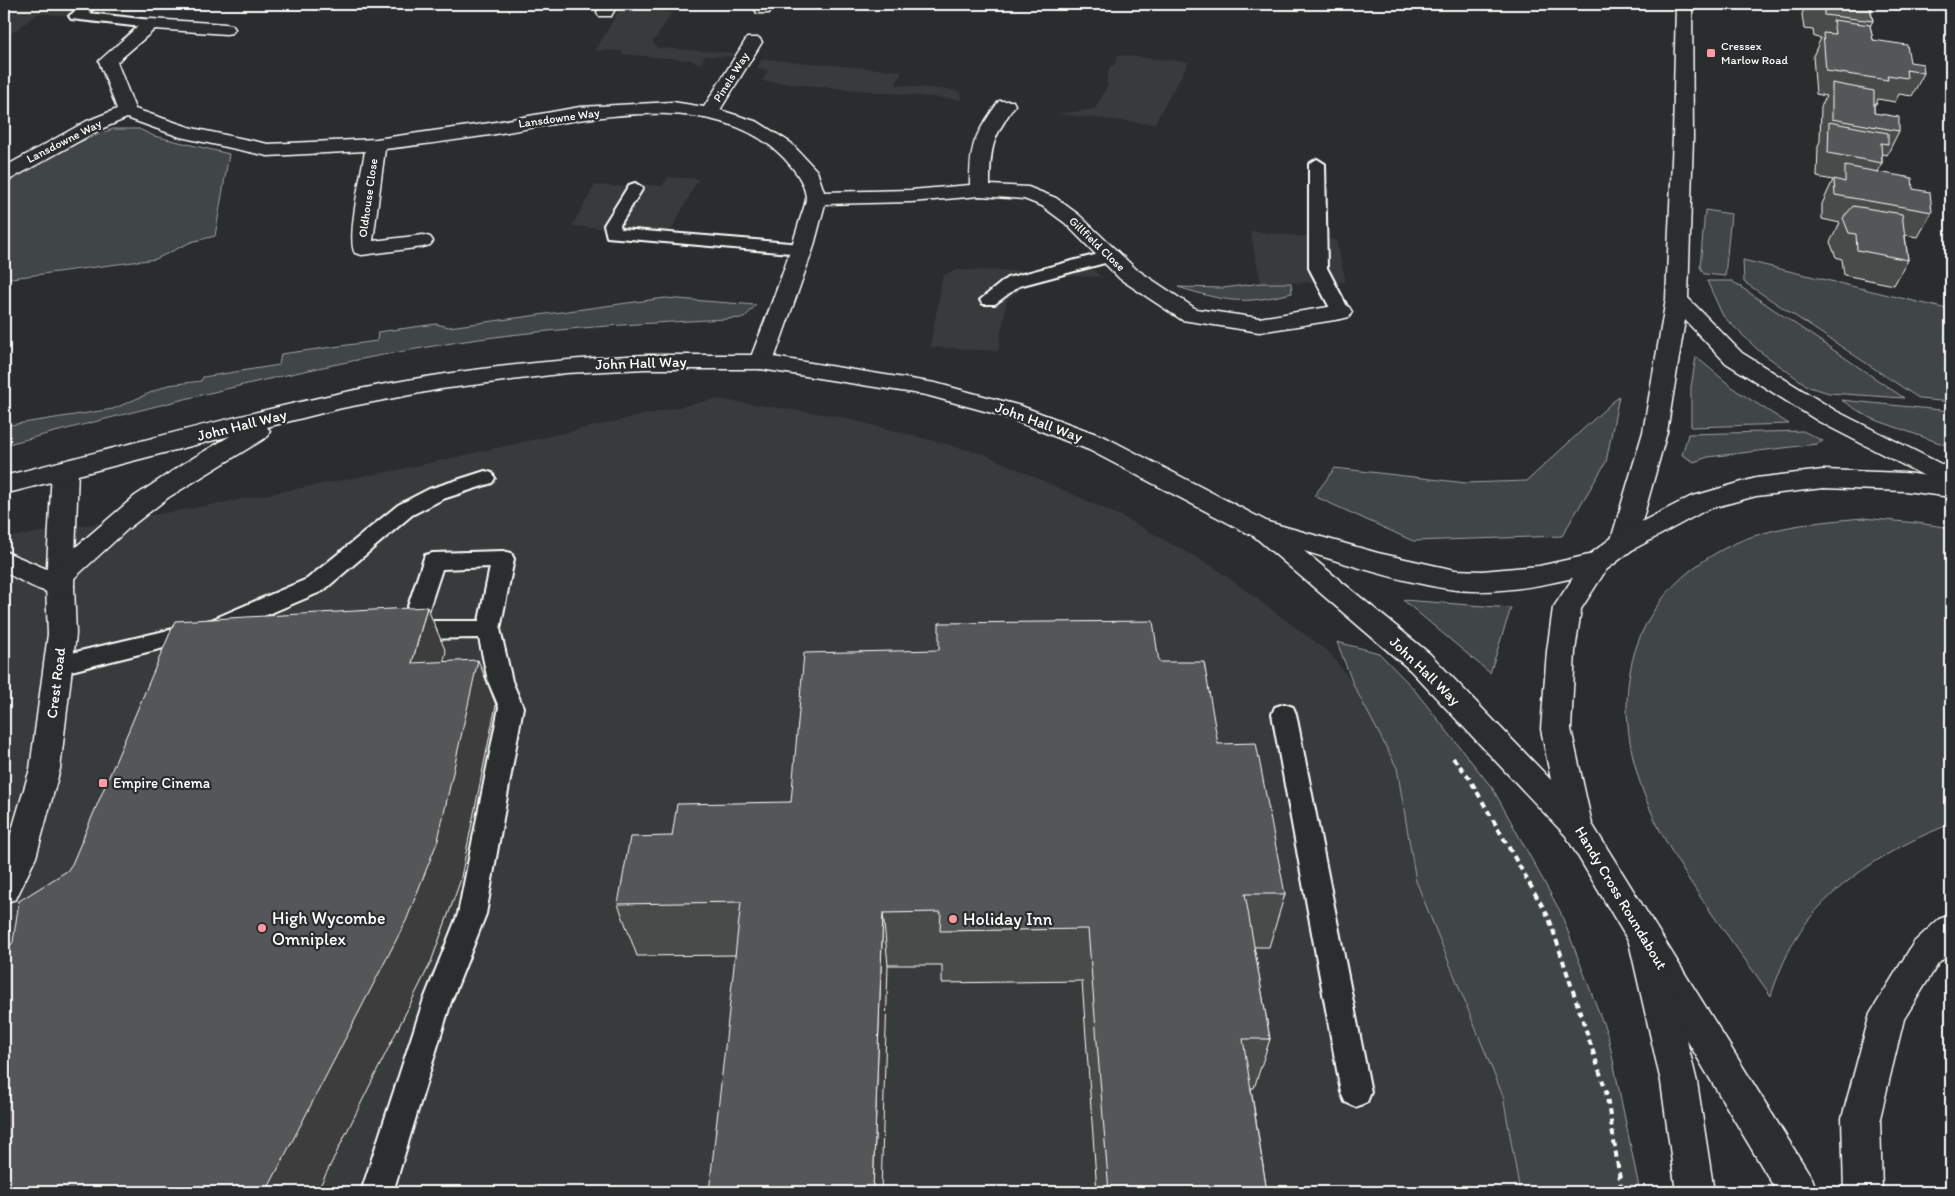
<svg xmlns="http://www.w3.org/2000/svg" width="1955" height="1196" font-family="Itim,sans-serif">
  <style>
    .built { fill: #373a3b }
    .green { fill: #414445; stroke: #a0a2a2 }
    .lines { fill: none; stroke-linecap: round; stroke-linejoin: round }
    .service-casing { stroke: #fff; stroke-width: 4 }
    .minor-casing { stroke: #fff; stroke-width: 3 }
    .tertiary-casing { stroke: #fff; stroke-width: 3 }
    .trunk-casing { stroke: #fff; stroke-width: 3 }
    .motorway-casing { stroke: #fff; stroke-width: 3 }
    .path { stroke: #fff; stroke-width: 4; stroke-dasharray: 6 4.5; stroke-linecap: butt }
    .service { fill: #2a2d2e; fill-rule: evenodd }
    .minor { fill: #2a2d2e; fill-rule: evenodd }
    .tertiary { fill: #2a2d2e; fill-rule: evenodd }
    .trunk { fill: #2a2d2e; fill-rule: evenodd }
    .motorway { fill: #2a2d2e; fill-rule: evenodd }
    .wall { fill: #494b4c; stroke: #fff }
    .shaded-wall { fill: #3c3d3e; stroke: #fff }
    .building { fill: #555758; stroke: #fff }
    .poi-dot { fill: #ff9aa2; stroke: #2a2d2e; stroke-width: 2 }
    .labels { text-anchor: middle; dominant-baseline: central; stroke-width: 4.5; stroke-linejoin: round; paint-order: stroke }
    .far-poi-label { font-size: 12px; fill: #fff; stroke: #2a2d2e; text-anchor: start }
    .far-street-label { font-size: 12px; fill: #fff; stroke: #2a2d2e }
    .street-label { font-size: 15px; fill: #fff; stroke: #2a2d2e }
    .poi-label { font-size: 15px; fill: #fff; stroke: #2a2d2e; text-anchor: start }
    .near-poi-label { font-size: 18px; fill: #fff; stroke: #2a2d2e; text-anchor: start }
  </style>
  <rect width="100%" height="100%" fill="#2a2d2e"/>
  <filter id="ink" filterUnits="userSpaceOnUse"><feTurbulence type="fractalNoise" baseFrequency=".02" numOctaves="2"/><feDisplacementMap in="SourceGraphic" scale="10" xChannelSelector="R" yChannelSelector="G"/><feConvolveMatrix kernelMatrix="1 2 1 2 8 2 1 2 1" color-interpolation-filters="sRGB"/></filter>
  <g filter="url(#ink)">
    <path class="built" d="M 4,4 L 107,4 L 86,18 L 39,13 L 4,39 Z
      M 620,8 L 672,13 L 653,42 L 657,48 L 735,53 L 730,57 L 705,56 L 700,64 L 690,60 L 622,54 L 622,51 L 596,50 Z
      M 1118,55 L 1189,62 L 1154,124 L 1056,114 L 1095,109 L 1108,84 L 1106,82 L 1110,65 L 1114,66 Z
      M 762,59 L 902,71 L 896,85 L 959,91 L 963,100 L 762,81 L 768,70 L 757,68 Z
      M 668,177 L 698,179 L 670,233 L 572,226 L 595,185 L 625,187 L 627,183 L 662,186 Z
      M 1250,231 L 1336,240 L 1346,282 L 1261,283 Z
      M 1080,257 L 1101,277 L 1068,276 L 1027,286 L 1007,299 L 998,351 L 930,347 L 943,275 L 957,270 L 1036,271 Z
      M 715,399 L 837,416 L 984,454 L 1125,518 L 1217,569 L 1330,653 L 1353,684 L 1397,768 L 1416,881 L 1503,1096 L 1520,1192 L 4,1192 L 4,538 L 183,510 L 407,468 Z"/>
    <path class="green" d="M 113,129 L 139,129 L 154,136 L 229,154 L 215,236 L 191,242 L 156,259 L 4,279 L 4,184 C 38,160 74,143 113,129 Z
      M 1705,210 L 1731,214 L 1725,276 L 1704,274 L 1700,267 Z
      M 1743,260 L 1951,310 L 1951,402 L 1920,399 L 1744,282 Z
      M 1707,281 L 1732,281 L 1904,398 L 1829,393 L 1809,387 L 1758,350 L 1723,316 Z
      M 1261,283 L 1291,283 L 1292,293 C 1241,305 1227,302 1178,287 L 1223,288 Z
      M 665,298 L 756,305 L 744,318 C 653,323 562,327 472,340 C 314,363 158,406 4,445 L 4,430 L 8,429 L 10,425 L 113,409 L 168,385 L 201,381 L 203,377 L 279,365 L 281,354 L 377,341 L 378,332 L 436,324 L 449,327 Z
      M 1696,357 L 1737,391 L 1789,424 L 1691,427 L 1691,387 Z
      M 1619,396 L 1606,462 L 1562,536 L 1413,541 L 1314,496 L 1335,468 L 1466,483 L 1527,481 Z
      M 1841,400 L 1951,411 L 1951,447 L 1870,418 Z
      M 1803,431 L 1823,441 L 1817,444 L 1708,457 L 1694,462 L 1682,455 L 1688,434 Z
      M 1863,518 L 1917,523 L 1951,528 L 1951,824 C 1896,844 1824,887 1795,940 C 1785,957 1777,977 1771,996 C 1734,943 1693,892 1663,836 C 1605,728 1610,604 1731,545 C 1772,526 1818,522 1863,518 Z
      M 1403,600 L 1511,608 L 1490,673 Z
      M 1337,642 L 1379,653 L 1412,687 L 1493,789 L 1560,911 L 1608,1036 L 1640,1192 L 1520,1192 L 1503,1096 L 1416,881 L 1397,768 L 1353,684 Z"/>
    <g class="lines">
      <g class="service-casing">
        <path id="service" d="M 84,4 L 99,4 L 88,13 L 151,20 L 158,24 L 151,28 L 71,19 L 69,16 Z
          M 1317,159 L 1325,164 L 1327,268 L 1350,312 L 1347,316 L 1335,316 L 1332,312 L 1309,268 L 1309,164 Z
          M 635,183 L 643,188 L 620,225 L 621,229 L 802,244 L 808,245 L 811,249 L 808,253 L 802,254 L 607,237 L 604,225 L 629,185 Z
          M 1110,251 L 1116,252 L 1119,256 L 1116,260 L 1019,286 L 995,304 L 983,304 L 980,300 L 1007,278 Z
          M 485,471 L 492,473 L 495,478 L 492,483 L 443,499 L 412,515 L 323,591 L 224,633 L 59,674 L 51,671 L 47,665 L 51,659 L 59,656 L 211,620 L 307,579 L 398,505 L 429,489 Z
          M 503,551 L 511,553 L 514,559 L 500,629 L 512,681 L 523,707 L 486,914 L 451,1002 L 393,1192 L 361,1192 L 423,1002 L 458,914 L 499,707 L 488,681 L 479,638 L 411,639 L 403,636 L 400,630 L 425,555 L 433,553 ZM 490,567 L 479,621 L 425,621 L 442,569 Z
          M 1284,704 L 1293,707 L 1296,714 L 1371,1092 L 1367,1102 L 1356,1107 L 1345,1102 L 1341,1092 L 1272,714 L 1275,707 Z"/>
      </g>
      <g class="minor-casing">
        <path id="minor" d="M 602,4 L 618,4 L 611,16 L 599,16 L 597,12 Z
          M 758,4 L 774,4 L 769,13 L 757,13 L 755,9 Z
          M 151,19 L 226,24 L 232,25 L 235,29 L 232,33 L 226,34 L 155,29 L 117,62 L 135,109 L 192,128 L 268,144 L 376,139 L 490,123 L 580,107 L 673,102 L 704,107 L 747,38 L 759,38 L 762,42 L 720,110 L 758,122 L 791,143 L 817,171 L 824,192 L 911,190 L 970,185 C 970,141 975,136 999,101 L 1013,101 L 1015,105 C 993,138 990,145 990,185 L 1028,187 L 1056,198 L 1079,215 L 1136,269 L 1196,309 L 1259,318 L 1341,305 L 1349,307 L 1352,312 L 1349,317 L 1341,319 L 1259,332 L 1182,320 L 1120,279 L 1065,223 L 1042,206 L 1024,199 L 980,196 L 911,202 L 825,204 L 813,249 L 773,362 L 769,367 L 761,369 L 753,367 L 749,362 C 767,316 785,270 799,223 C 801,215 806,205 806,197 C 804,181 794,169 784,158 C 714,85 577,121 490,135 C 455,140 420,145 385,149 L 373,241 L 423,235 L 430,237 L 433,241 L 430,245 L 423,247 L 362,255 L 355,253 C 346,241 362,170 365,151 L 268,156 L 180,137 L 127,118 L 101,129 L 11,179 L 4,181 L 4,167 L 87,121 L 117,109 L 99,61 L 145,20 Z"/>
      </g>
      <g class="tertiary-casing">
        <path id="tertiary" d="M 1676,4 L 1692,4 L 1693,137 L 1688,298 L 1742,353 L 1836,411 L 1951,469 L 1951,487 L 1942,485 L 1818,421 L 1726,363 L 1685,320 L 1667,432 L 1636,543 L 1632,550 L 1623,552 L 1614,550 L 1610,543 L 1643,432 L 1666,299 L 1673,137 Z
          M 65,461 L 74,463 L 78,469 L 74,586 L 76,634 L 60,769 L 36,857 L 16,899 L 4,903 L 4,857 L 30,769 L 48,634 L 46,586 L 52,469 L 56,463 Z"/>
      </g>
      <g class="trunk-casing">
        <path id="trunk" d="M 645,355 L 761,355 L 935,383 L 1021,406 L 1107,438 L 1268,522 L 1378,553 L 1455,570 L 1482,571 L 1539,566 L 1589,555 L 1614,536 L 1690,497 L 1756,478 L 1823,470 L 1905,473 L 1951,479 L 1951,497 L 1905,491 L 1823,488 L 1756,496 L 1708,509 L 1632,550 L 1606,570 L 1581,609 L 1575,651 L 1571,729 L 1592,824 L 1812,1178 L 1817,1192 L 1777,1192 L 1566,836 L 1410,670 L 1255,537 L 1089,450 L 1003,416 L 926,395 L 761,369 L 645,369 L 566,373 L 441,389 L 342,408 L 267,427 L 270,431 L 267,437 L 169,497 L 129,528 L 71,581 L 74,586 L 70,593 C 49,599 23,581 4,572 L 4,551 L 49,570 L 135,496 L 183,464 L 230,436 L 4,494 L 4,476 C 116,448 228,417 341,393 C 441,371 543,360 645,355 ZM 1304,551 C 1351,565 1407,584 1456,590 C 1494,594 1535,587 1573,578 L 1553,608 L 1547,651 L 1541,729 L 1551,780 L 1430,654 Z
          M 1951,915 L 1951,952 L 1938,964 L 1904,1019 L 1880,1118 L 1882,1192 L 1844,1192 L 1842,1118 L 1870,1014 L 1914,942 L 1939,919 Z"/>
      </g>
      <g class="motorway-casing">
        <path id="motorway" d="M 1646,927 L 1658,931 L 1663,942 L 1697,1082 L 1714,1192 L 1676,1192 L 1661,1082 L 1629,942 L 1634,931 Z"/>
      </g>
      <path class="path" d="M 1453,758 L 1468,776 L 1549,918 L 1606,1091 L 1622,1192"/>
      <use href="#service" class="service"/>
      <use href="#minor" class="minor"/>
      <use href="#tertiary" class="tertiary"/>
      <use href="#trunk" class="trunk"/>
      <use href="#motorway" class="motorway"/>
    </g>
    <path class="wall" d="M 1806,4 L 1874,4 L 1871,11 L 1873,21 L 1870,26 L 1873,40 L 1910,62 L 1924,73 L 1912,96 L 1899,94 L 1895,102 L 1878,99 L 1876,104 L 1874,104 L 1874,113 L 1899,131 L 1887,155 L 1883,154 L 1882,156 L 1882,163 L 1878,172 L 1913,189 L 1932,212 L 1918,237 L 1905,235 L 1908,260 L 1894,285 L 1844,275 L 1842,259 L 1836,257 L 1830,242 L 1840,223 L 1822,219 L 1822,204 L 1833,180 L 1817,177 L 1818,146 L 1820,141 L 1821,107 L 1826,96 L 1816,94 L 1813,56 L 1821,38 L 1814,37 L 1813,30 L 1804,29 L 1802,14 Z
      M 1159,662 L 1218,744 L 1285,894 L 1269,947 L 1254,947 L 1270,1039 L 1254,1088 L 1251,1088 L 1267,1192 L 1097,1192 L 1082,981 L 942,983 L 942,965 L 888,965 L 735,955 L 637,956 L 618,904 L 672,836 L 791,802 Z"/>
    <path class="shaded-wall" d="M 427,607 L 446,652 L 432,708 L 412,663 Z
      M 478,660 L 496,705 L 460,882 L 431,962 L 317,1192 L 266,1192 Z
      M 883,913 L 888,965 L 881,1192 L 873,1192 Z"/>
    <path class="building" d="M 1813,4 L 1869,4 L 1873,21 L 1824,15 L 1824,8 L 1814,6 Z
      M 1833,20 L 1870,25 L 1873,40 L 1907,45 L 1910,62 L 1923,64 L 1924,73 L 1906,70 L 1907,78 L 1887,75 L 1888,80 L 1826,71 L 1823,33 L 1835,34 Z
      M 1832,83 L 1874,91 L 1874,113 L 1899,117 L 1899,131 L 1832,119 Z
      M 1829,122 L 1888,133 L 1888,144 L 1881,143 L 1882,163 L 1828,153 Z
      M 1845,166 L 1912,178 L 1913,189 L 1930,192 L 1932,212 L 1835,195 L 1834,179 L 1845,182 Z
      M 1853,206 L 1902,214 L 1908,260 L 1857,250 L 1856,234 L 1849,233 L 1843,218 Z
      M 427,607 L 412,663 L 478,660 L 438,840 L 406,921 L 266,1192 L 4,1192 L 4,954 L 13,942 L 19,901 L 67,871 L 72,864 L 175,621 Z
      M 1153,621 L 1159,662 L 1204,662 L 1218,744 L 1256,743 L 1285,894 L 1245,894 L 1270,1039 L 1243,1039 L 1267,1192 L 1109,1192 L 1088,929 L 940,931 L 941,912 L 883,913 L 873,1192 L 709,1192 L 741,902 L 618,904 L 630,837 L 672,836 L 677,804 L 791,802 L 804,653 L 939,650 L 939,623 Z"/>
  </g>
  <g class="poi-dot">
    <rect x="1706" y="48" width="10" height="10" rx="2.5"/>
    <rect x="98" y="778" width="10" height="10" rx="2.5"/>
    <circle cx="953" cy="919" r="5"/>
    <circle cx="262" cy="928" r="5"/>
  </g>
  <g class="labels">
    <g class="far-poi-label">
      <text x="1721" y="46">Cressex<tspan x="1721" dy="14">Marlow Road</tspan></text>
    </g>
    <g class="far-street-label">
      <text transform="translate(731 77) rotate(-58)">Pinels Way</text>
      <text transform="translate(559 118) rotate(-8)">Lansdowne Way</text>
      <text transform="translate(64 141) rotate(-27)">Lansdowne Way</text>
      <text transform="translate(368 198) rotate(-82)">Oldhouse Close</text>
      <text transform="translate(1097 244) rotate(44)">Gillfield Close</text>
    </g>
    <g class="street-label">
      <text transform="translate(641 363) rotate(-2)">John Hall Way</text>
      <text transform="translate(1039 422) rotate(20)">John Hall Way</text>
      <text transform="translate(242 425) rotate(-14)">John Hall Way</text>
      <text transform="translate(1425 671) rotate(44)">John Hall Way</text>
      <text transform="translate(56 683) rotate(-83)">Crest Road</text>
      <text transform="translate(1621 898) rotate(59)">Handy Cross Roundabout</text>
    </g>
    <g class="poi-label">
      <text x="113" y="783">Empire Cinema</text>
    </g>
    <g class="near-poi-label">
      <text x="272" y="918">High Wycombe<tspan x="272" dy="21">Omniplex</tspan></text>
      <text x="963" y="919">Holiday Inn</text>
    </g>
  </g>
  <rect width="1955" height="1196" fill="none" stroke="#2a2d2e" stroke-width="20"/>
  <rect x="10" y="10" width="1935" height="1176" fill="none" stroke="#fff" stroke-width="2" filter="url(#ink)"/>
</svg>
